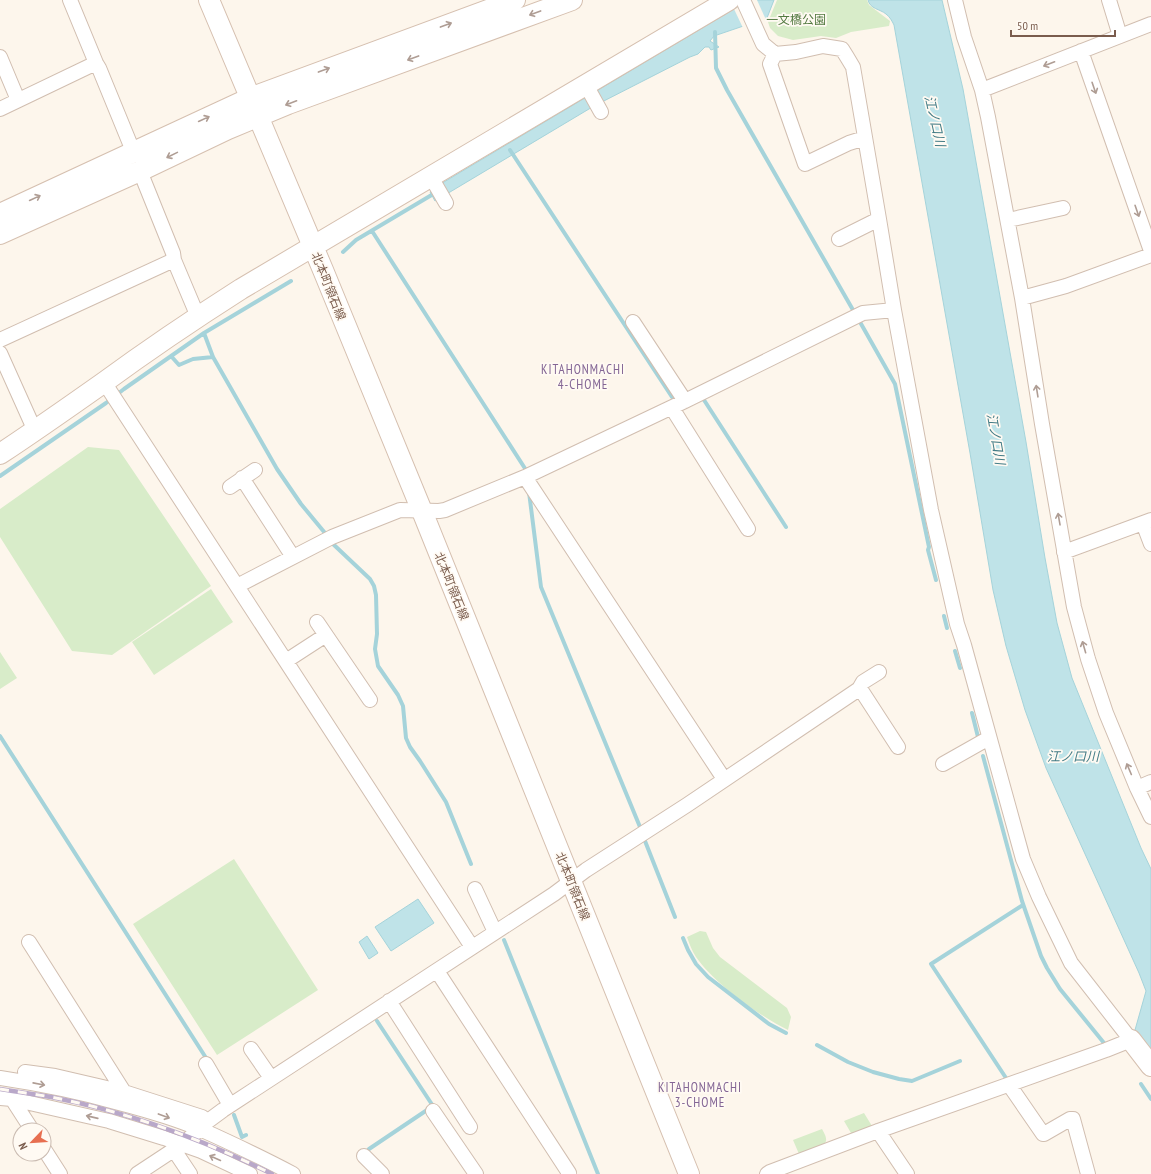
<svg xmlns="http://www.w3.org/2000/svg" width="1151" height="1174" font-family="'PT Sans Narrow','Noto Sans JP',sans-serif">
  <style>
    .green { fill: #d8ecc9 }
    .water { fill: #bfe3e8; stroke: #a5d3da }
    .pier { fill: #fdf6ec }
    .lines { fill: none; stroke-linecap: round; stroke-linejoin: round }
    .stream { stroke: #a5d3da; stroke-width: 4 }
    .street-casing { stroke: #d1beb0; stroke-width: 16 }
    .secondary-casing { stroke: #d6c0b0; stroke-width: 22 }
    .street { stroke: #fff; stroke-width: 14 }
    .secondary { stroke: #fff; stroke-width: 20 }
    .rail-casing { stroke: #b9a8c9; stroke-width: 4.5 }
    .rail { stroke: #fffaf3; stroke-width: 3; stroke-dasharray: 9; stroke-linecap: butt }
    .oneway { stroke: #af9d94 }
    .labels { text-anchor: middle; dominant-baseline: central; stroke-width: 3.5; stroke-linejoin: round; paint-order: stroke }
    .park-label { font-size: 12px; fill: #537a41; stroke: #fffaf3 }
    .street-label { font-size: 12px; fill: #7a5c4d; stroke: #fffaf3 }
    .water-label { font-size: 13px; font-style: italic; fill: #437c86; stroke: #fffaf3 }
    .neighbourhood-label { font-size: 13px; letter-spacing: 1px; fill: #846695; stroke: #fffaf3 }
  </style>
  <rect width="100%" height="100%" fill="#fdf6ec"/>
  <path class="green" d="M 777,0 L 867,0 L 869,5 L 890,21 L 889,26 L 851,32 L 836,38 L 821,36 L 793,40 L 778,36 L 770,28 L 768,22 Z
    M 88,447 L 119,450 L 211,586 L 112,655 L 72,651 L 0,537 L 0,509 Z
    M 211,589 L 233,622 L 154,675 L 132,642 Z
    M 0,652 L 17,678 L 0,689 Z
    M 234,859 L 318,990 L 217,1055 L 133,924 Z
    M 700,931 L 706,932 L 713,948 L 720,957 L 787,1008 L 791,1017 L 788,1030 C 758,1015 715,984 696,957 C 692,951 689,943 687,937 Z
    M 864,1113 L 872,1126 L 854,1133 L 851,1133 L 844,1121 Z
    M 822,1129 C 824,1133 829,1140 824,1144 L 799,1154 L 793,1140 Z"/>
  <path class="water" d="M 757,0 L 774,0 L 767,18 L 714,36 L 710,41 L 719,47 L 711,50 L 709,47 L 705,47 L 698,54 L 690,57 L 594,106 L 435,201 L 430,192 L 444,182 L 734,9 Z
    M 868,0 L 942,0 L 963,89 L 1026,442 L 1045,558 L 1057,623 L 1072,678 L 1141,848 L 1151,869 L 1151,1050 L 1135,1030 L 1146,991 L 1139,973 L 1046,768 L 1025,710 L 1006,646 L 993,590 L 970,453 L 894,25 C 892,21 890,17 886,14 C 880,9 870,9 868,0 Z
    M 418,899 L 434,923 L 391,951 L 375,927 Z
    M 367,936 L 378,953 L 369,959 L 359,942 Z"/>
  <path class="pier" d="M 754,0 L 757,0 L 766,20 L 743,28 L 734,9 Z"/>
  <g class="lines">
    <path class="stream" d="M 715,32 L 716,68 L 727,90 L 853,310
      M 510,150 L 672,397
      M 372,231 L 526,470
      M 343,252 L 356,240 L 435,193
      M 860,322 L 895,384 L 929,547 L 928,550 L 936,580
      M 204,333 L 213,357
      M 171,356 L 179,365 L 193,359 L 213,357 L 277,469 L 301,504 L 325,533
      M 704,400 L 786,527
      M 0,476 L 106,403 L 124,389 L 204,333 L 291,281
      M 529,492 L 541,587 L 640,827
      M 333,544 L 370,579 L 374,586 L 376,595 L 377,634 L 375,649 L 378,666 L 398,695 L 403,706 L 406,738 L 410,747 L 420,761 L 446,802 L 471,864
      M 944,616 L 947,628
      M 955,651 L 960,668
      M 972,713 L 978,737
      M 0,736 L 208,1061
      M 983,756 L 1022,901 L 1041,956 L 1047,968 L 1060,989 L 1104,1043
      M 645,841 L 675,917
      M 683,938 L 688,950 L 696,964 L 708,977 L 769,1024 L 786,1033
      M 504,940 L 598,1174
      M 817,1045 L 848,1062 L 873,1072 L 899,1079 L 912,1081 L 960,1061
      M 1006,1078 L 931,964 L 1023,905
      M 1141,1084 L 1151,1099
      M 234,1115 L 242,1137 L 246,1135
      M 369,1149 L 433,1106 L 377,1021"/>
    <g class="street-casing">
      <path id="street" d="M 70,0 L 96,63 L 99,68 L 133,151
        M 743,0 L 763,44 L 775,54 L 796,52 L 823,46 L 842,49 L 847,57 L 853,67 L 879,219 L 894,310 L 931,510 L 957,624 L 964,645 L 1023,859 L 1039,897 L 1071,963 L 1131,1040 L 1106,1050 L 878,1131 L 770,1172 L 767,1174
        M 955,0 L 964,37 L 982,90 L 988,117 L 1022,298 L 1042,424 L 1074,607 L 1088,659 L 1106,713 L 1137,788 L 1151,817
        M 1109,0 L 1120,36
        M 1081,51 L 1151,251
        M 775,54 L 770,64 L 805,164 L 849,143 L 865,138
        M 0,57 L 18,100
        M 586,85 L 601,112
        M 982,90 L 1151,24
        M 0,109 L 96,63
        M 140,171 L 173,253 L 174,260 L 198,317
        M 431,177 L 446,203
        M 1008,220 L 1063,208
        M 839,239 L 879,219
        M 1022,298 L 1066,286 L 1151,255
        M 633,322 L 685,401
        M 0,340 L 174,260
        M 0,353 L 35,431
        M 104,382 L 472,947
        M 672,408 L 748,529
        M 525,477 L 724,779
        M 242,478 L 293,557
        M 230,487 L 255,470
        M 1143,523 L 1151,544
        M 1064,552 L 1151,520
        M 237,586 L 332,537 L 400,510 L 439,511 L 445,510 L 525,477 L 685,401 L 863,313 L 894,310
        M 317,622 L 370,700
        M 286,661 L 326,635
        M 859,689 L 863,693 L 898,747
        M 943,764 L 989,738
        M 1137,788 L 1151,782
        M 475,889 L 495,932
        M 29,942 L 124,1092 L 202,1117 L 204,1124
        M 437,971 L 569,1173 L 568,1174
        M 389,1001 L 470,1127
        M 251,1049 L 271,1078
        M 206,1064 L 230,1105
        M 25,1072 L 55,1076 L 124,1092
        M 0,1078 C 40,1084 80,1092 119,1103 C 146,1110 174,1118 200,1129 C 231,1143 263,1158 293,1174
        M 1008,1085 L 1012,1089 L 1043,1134 L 1044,1134 L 1070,1119 L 1073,1119 L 1088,1174
        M 0,1098 L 12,1099 L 109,1121 L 164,1138 L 201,1151 L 250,1174
        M 12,1099 L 32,1130
        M 433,1111 L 476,1174
        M 878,1131 L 907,1174
        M 44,1149 L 60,1174
        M 174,1150 L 190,1174
        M 364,1156 L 382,1174
        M 137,1174 L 181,1145 L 200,1129 L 204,1124 L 223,1110 L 554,894 L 586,870 L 687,805 L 859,689 L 863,682 L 879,672"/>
    </g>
    <g class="secondary-casing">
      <path id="secondary" d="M 209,0 L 323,270 L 422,511 L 689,1174
        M 0,214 L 250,98 L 515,0
        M 0,234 L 140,171 L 228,129 L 288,104 L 572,0
        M 0,454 C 35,431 69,407 103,383 C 148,350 194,319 241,289 L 729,0
        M 1131,1040 L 1151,1066"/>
    </g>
    <use href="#street" class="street"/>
    <use href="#secondary" class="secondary"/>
    <g class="rail-casing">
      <path id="rail" d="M 0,1089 C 17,1092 34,1094 51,1097 C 128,1112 202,1139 272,1174"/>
    </g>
    <use href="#rail" class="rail"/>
  </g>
  <defs><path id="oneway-shaft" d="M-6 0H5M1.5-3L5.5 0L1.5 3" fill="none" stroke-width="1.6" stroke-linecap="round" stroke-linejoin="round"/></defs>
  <g class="oneway">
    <use href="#oneway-shaft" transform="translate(535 13) rotate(160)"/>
    <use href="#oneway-shaft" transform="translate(446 25) rotate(-20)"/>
    <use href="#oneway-shaft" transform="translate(413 58) rotate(160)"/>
    <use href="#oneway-shaft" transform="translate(1049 64) rotate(159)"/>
    <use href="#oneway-shaft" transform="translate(324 70) rotate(-20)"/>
    <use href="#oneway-shaft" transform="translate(1094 88) rotate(71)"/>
    <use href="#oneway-shaft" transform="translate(291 103) rotate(159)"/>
    <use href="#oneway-shaft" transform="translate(204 119) rotate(-25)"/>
    <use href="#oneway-shaft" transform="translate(172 155) rotate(154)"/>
    <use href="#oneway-shaft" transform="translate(35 198) rotate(-25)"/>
    <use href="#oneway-shaft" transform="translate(1137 211) rotate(71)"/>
    <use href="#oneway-shaft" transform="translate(1037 391) rotate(-99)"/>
    <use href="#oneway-shaft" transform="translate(1059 519) rotate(-100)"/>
    <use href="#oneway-shaft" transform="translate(1084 647) rotate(-106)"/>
    <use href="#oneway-shaft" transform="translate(1129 769) rotate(-113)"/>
    <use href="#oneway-shaft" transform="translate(39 1084) rotate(11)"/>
    <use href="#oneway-shaft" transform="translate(164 1116) rotate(20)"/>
    <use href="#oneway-shaft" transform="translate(92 1117) rotate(-167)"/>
    <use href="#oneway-shaft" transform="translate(215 1158) rotate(-156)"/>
  </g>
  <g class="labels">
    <g class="park-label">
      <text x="796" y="19">一文橋公園</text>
    </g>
    <g class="street-label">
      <text transform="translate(329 286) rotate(68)">北本町領石線</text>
      <text transform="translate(452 586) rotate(68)">北本町領石線</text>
      <text transform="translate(573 886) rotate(68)">北本町領石線</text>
    </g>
    <g class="water-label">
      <text transform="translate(935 121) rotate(77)">江ノ口川</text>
      <text transform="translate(996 439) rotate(80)">江ノ口川</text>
      <text x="1073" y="756">江ノ口川</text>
    </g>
    <g class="neighbourhood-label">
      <text x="583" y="369">KITAHONMACHI<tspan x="583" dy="15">4-CHOME</tspan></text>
      <text x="700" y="1087">KITAHONMACHI<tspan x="700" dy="15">3-CHOME</tspan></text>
    </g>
  </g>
  <g transform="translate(32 1142) rotate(245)"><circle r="19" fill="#fffaf3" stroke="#cabbb1"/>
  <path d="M0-3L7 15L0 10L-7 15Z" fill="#e76f51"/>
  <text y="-6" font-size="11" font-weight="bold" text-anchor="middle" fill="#7a5c4d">N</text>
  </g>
  <path d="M1011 30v6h104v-6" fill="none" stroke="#7a5c4d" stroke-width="2"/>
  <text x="1017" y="30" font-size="12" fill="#7a5c4d" stroke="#fffaf3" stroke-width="3" paint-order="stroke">50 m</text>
</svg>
